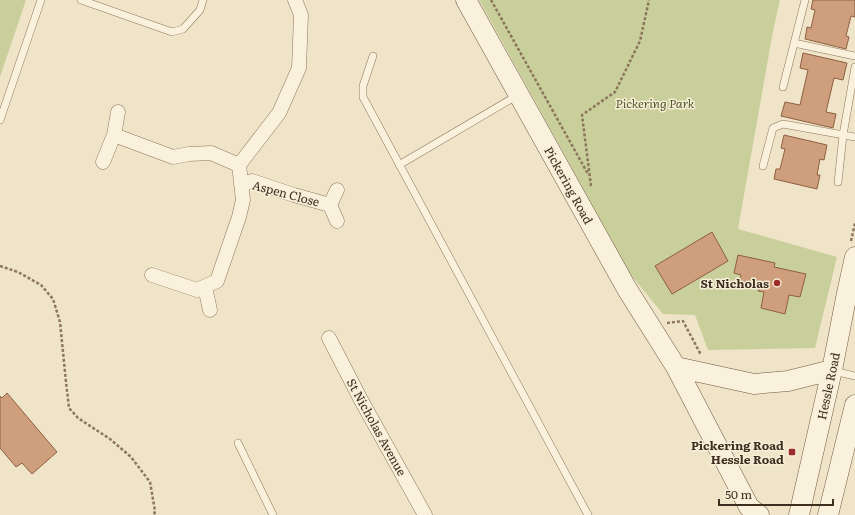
<svg xmlns="http://www.w3.org/2000/svg" width="855" height="515" font-family="Literata,serif">
  <style>
    .green { fill: #c9cf9b }
    .building { fill: #cf9f7d; stroke: #8d5f41 }
    .lines { fill: none; stroke-linecap: round; stroke-linejoin: round }
    .lane-casing { stroke: #8d765c; stroke-width: 8 }
    .street-casing { stroke: #8d765c; stroke-width: 15 }
    .secondary-casing { stroke: #6f573f; stroke-width: 21 }
    .path { stroke: #8d765c; stroke-width: 2.5; stroke-dasharray: 3 2; stroke-linecap: butt }
    .lane { stroke: #faf1dc; stroke-width: 7 }
    .street { stroke: #faf1dc; stroke-width: 14 }
    .secondary { stroke: #faf1dc; stroke-width: 20 }
    .poi-dot { fill: #9e2a2b; stroke: #f7eed8; stroke-width: 1.5 }
    .labels { text-anchor: middle; dominant-baseline: central; stroke-width: 3; stroke-linejoin: round; paint-order: stroke }
    .park-label { font-size: 12px; font-style: italic; fill: #4d5a26; stroke: #f7eed8 }
    .street-label { font-size: 12px; fill: #3d2e20; stroke: #f7eed8 }
    .poi-label { font-size: 12px; font-weight: bold; fill: #3d2e20; stroke: #f7eed8; text-anchor: end }
  </style>
  <rect width="100%" height="100%" fill="#f0e4c8"/>
  <path class="green" d="M 0,0 L 26,0 L 0,77 Z
    M 479,0 L 780,0 L 773,31 L 738,229 L 837,257 L 815,348 L 708,350 L 695,315 L 663,314 L 631,275 Z"/>
  <path class="building" d="M 813,0 L 855,0 L 855,17 L 851,16 L 846,36 L 849,37 L 846,49 L 805,39 L 807,27 L 811,28 L 815,10 L 811,9 Z
    M 803,53 L 847,63 L 843,80 L 834,78 L 826,112 L 836,114 L 833,128 L 781,116 L 785,102 L 800,105 L 808,70 L 800,68 Z
    M 784,135 L 827,145 L 824,160 L 820,159 L 817,175 L 820,175 L 817,189 L 774,179 L 776,169 L 780,169 L 785,149 L 781,148 Z
    M 712,232 L 728,261 L 672,294 L 655,266 Z
    M 738,255 L 775,263 L 774,267 L 806,274 L 800,297 L 789,295 L 785,314 L 761,308 L 764,292 L 758,291 L 760,285 L 740,281 L 741,275 L 734,273 Z
    M 7,393 L 57,452 L 32,474 L 22,463 L 16,467 L 0,448 L 0,396 L 2,398 Z"/>
  <g class="lines">
    <g class="lane-casing">
      <path id="lane" d="M 81,0 L 172,32 L 183,29 L 200,10 L 203,0
        M 794,43 L 855,56
        M 373,56 L 363,86 L 363,97 L 588,515
        M 783,87 L 805,0
        M 0,120 L 41,0
        M 399,165 L 518,95
        M 763,166 L 773,128 L 783,124 L 855,137
        M 838,182 L 843,135 L 855,67
        M 834,371 L 855,376
        M 238,443 L 273,515"/>
    </g>
    <g class="street-casing">
      <path id="street" d="M 114,135 L 173,157 L 189,154 L 211,153 L 239,165
        M 103,162 L 114,135 L 118,112
        M 241,184 L 252,181 L 294,195 L 330,205
        M 337,190 L 330,205 L 337,221
        M 152,275 L 197,290 L 217,281 L 239,217 L 243,200 L 239,165 L 279,113 L 299,68 L 301,15 L 295,0
        M 205,287 L 210,310
        M 329,338 L 361,400 L 425,515"/>
    </g>
    <g class="secondary-casing">
      <path id="secondary" d="M 466,0 L 627,289 L 676,367 L 749,507 L 759,515
        M 676,367 L 754,384 L 788,381 L 832,370
        M 799,515 L 832,370 L 847,293 L 855,257
        M 828,515 L 855,405"/>
    </g>
    <path class="path" d="M 491,0 L 588,174
      M 591,186 L 582,115 L 615,92 L 640,41 L 649,0
      M 851,241 L 855,223
      M 0,266 L 18,272 L 41,285 L 53,299 L 60,322 L 66,382 L 69,408 L 78,418 L 110,439 L 131,457 L 150,482 L 155,511 L 154,515
      M 667,323 L 683,321 L 701,355"/>
    <use href="#lane" class="lane"/>
    <use href="#street" class="street"/>
    <use href="#secondary" class="secondary"/>
  </g>
  <g class="poi-dot">
    <circle cx="777" cy="283" r="4"/>
    <rect x="788" y="448" width="8" height="8" rx="2"/>
  </g>
  <g class="labels">
    <g class="park-label">
      <text x="655" y="103">Pickering Park</text>
    </g>
    <g class="street-label">
      <text transform="translate(569 185) rotate(61)">Pickering Road</text>
      <text transform="translate(286 193) rotate(15)">Aspen Close</text>
      <text transform="translate(828 386) rotate(-78)">Hessle Road</text>
      <text transform="translate(377 427) rotate(61)">St Nicholas Avenue</text>
    </g>
    <g class="poi-label">
      <text x="769" y="283">St Nicholas</text>
      <text x="784" y="445">Pickering Road<tspan x="784" dy="14">Hessle Road</tspan></text>
    </g>
  </g>
  <path d="M719 499v6h114v-6" fill="none" stroke="#3d2e20" stroke-width="2"/>
  <text x="725" y="499" font-size="12" fill="#3d2e20" stroke="#f7eed8" stroke-width="3" paint-order="stroke">50 m</text>
</svg>
